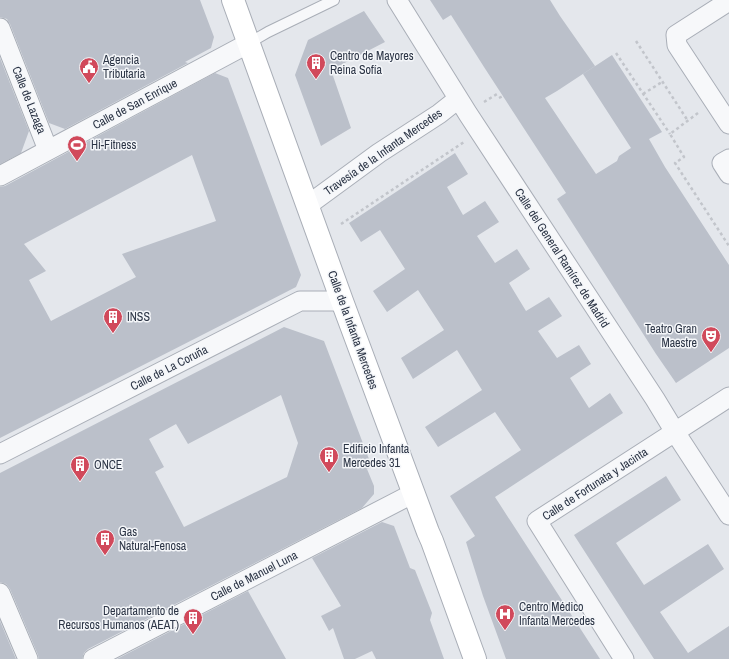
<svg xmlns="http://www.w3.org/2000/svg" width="729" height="659" font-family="'Archivo Narrow',sans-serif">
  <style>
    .building { fill: #bbc0ca; fill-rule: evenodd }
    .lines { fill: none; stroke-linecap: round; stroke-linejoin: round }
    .lane-casing { stroke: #a9aeb7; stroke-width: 12 }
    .street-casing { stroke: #a9aeb7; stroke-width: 21 }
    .secondary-casing { stroke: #a9aeb7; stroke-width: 24 }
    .path { stroke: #c2c5cb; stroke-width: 2.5; stroke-dasharray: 3 3; stroke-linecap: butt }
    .lane { stroke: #f7f8fa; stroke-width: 10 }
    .street { stroke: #f7f8fa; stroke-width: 19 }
    .secondary { stroke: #fff; stroke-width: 22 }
    .labels { text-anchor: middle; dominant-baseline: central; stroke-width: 3; stroke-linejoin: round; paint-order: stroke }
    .poi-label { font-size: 12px; fill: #2b3445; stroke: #f4f6f9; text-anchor: start }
    .street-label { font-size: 12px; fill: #2b3445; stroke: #f4f6f9 }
  </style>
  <rect width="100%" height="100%" fill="#e4e7ec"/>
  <path class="building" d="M 0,0 L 200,0 L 214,37 L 211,48 L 185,62 L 188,63 L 65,129 L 49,123 L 10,24 L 7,19 L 0,17 Z
    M 430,0 L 550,0 L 560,16 L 595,66 L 557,91 L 545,98 L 596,174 L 617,161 L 619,156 L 631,148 L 583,74 L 612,55 L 662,132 L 649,139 L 665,167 L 729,265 L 729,348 L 676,383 L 656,354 L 557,199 L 566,193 L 484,67 L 451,15 L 443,20 Z
    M 364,11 L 385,42 L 331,70 L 351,128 L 321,146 L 295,75 L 308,40 Z
    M 0,58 L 29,131 L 21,153 L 0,164 Z
    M 215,73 L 228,78 L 301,275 L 296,287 L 0,438 L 0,187 L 5,186 ZM 192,155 L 216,221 L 122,254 L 136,277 L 51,321 L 29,280 L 46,271 L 24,244 Z
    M 455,153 L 468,174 L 447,187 L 463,215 L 485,201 L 499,222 L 477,236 L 495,263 L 517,249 L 530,269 L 509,283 L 526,311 L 549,297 L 562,316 L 538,331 L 557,358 L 579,345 L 591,364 L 570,378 L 589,408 L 610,393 L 623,413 L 495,497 L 600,659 L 506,659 L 483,596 L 466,542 L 475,536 L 450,496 L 521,450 L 495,412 L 438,447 L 425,427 L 482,390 L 457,350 L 413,379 L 401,358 L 444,330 L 418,290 L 387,312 L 373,291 L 405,269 L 380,230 L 361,242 L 349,223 Z
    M 284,327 L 324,341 L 372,467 L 367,469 L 374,486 L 374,494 L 362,508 L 88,649 L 84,653 L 82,659 L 39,659 L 38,655 L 10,589 L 6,584 L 0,582 L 0,473 ZM 281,395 L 298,443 L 287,477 L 184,527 L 155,472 L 164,467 L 149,439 L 176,424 L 188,444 Z
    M 666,476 L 681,500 L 616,543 L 644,585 L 708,544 L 724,569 L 660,612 L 688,653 L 729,626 L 729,659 L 654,659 L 574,535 Z
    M 382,522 L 394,526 L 410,568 L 415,570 L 432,613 L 430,620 L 444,659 L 376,659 L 372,651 L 355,659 L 344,659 L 333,628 L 329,631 L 321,616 L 341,606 L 312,558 Z
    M 248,591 L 286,659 L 117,659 Z
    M 0,621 L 16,659 L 0,659 Z"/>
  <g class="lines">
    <g class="lane-casing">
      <path id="lane" d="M 249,43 L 268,32 L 334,0"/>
    </g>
    <g class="street-casing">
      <path id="street" d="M 397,0 L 468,114 L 655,399 L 675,432 L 729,515
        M 729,1 L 676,35 L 677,45 L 729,124
        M 0,28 L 48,150
        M 729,159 L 722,163 L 729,174
        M 0,176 L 249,43
        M 308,205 L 379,153 L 439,114 L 458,99
        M 0,454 L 300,301 L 342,301
        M 0,593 L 28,659
        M 93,659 L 414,493
        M 624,659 L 537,521 L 729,397"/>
    </g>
    <g class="secondary-casing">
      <path id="secondary" d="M 233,0 L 342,301 L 428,532 L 432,541 L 475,659"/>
    </g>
    <path class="path" d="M 636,41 L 688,121
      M 616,53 L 670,134
      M 643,94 L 662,82
      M 499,98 L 503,96
      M 484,102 L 497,94
      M 698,113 L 670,134 L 684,157 L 675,163 L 729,246
      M 341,224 L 464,142"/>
    <use href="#lane" class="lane"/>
    <use href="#street" class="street"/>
    <use href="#secondary" class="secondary"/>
  </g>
  <defs>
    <g id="building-pin" transform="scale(1)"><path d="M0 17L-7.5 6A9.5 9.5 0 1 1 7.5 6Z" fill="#d1495b" stroke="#f4f6f9"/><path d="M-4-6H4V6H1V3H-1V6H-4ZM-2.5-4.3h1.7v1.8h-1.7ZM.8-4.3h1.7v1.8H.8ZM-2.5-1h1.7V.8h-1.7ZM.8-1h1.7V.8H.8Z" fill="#fff"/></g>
    <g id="civic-pin" transform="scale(1)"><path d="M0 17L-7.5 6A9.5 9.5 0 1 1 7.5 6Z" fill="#d1495b" stroke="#f4f6f9"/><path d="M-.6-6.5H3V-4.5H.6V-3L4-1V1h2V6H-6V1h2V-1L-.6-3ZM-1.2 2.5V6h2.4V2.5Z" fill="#fff"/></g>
    <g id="stadium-pin" transform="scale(1)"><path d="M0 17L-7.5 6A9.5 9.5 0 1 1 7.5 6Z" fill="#d1495b" stroke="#f4f6f9"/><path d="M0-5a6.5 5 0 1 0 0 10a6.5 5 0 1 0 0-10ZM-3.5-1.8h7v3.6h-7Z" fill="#fff"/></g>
    <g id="theatre-pin" transform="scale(1)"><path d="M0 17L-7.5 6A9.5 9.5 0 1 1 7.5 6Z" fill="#d1495b" stroke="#f4f6f9"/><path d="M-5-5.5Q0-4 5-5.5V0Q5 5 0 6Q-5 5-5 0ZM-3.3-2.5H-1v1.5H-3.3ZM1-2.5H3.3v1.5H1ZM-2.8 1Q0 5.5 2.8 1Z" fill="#fff"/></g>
    <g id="hospital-pin" transform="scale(1)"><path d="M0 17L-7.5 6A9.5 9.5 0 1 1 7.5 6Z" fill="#d1495b" stroke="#f4f6f9"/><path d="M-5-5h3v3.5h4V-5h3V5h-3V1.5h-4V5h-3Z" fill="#fff"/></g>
  </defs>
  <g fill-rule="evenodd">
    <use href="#building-pin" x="316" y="63"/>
    <use href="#civic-pin" x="89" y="67"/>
    <use href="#stadium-pin" x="77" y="145"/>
    <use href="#building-pin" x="113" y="317"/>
    <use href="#theatre-pin" x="711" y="336"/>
    <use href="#building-pin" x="329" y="456"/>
    <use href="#building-pin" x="80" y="465"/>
    <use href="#building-pin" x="105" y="539"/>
    <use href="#hospital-pin" x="505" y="614"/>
    <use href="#building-pin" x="193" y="618"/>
  </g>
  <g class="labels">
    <g class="poi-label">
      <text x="330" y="56">Centro de Mayores<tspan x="330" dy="14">Reina Sofía</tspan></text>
      <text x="103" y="60">Agencia<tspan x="103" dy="14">Tributaria</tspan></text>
      <text x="91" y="145">Hi-Fitness</text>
      <text x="127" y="317">INSS</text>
      <text x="697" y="329" text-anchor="end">Teatro Gran<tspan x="697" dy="14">Maestre</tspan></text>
      <text x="343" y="449">Edificio Infanta<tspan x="343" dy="14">Mercedes 31</tspan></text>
      <text x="94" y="465">ONCE</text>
      <text x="119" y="532">Gas<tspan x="119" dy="14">Natural-Fenosa</tspan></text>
      <text x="519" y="607">Centro Médico<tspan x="519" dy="14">Infanta Mercedes</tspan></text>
      <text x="179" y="611" text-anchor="end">Departamento de<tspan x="179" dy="14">Recursos Humanos (AEAT)</tspan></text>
    </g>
    <g class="street-label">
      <text transform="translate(29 100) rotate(68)">Calle de Lazaga</text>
      <text transform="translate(135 104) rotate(-28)">Calle de San Enrique</text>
      <text transform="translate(383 152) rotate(-35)">Travesía de la Infanta Mercedes</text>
      <text transform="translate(562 258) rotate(57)">Calle del General Ramírez de Madrid</text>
      <text transform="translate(353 330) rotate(70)">Calle de la Infanta Mercedes</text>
      <text transform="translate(169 368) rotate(-27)">Calle de La Coruña</text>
      <text transform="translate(595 484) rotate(-33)">Calle de Fortunata y Jacinta</text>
      <text transform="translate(254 576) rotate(-27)">Calle de Manuel Luna</text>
    </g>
  </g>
</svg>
